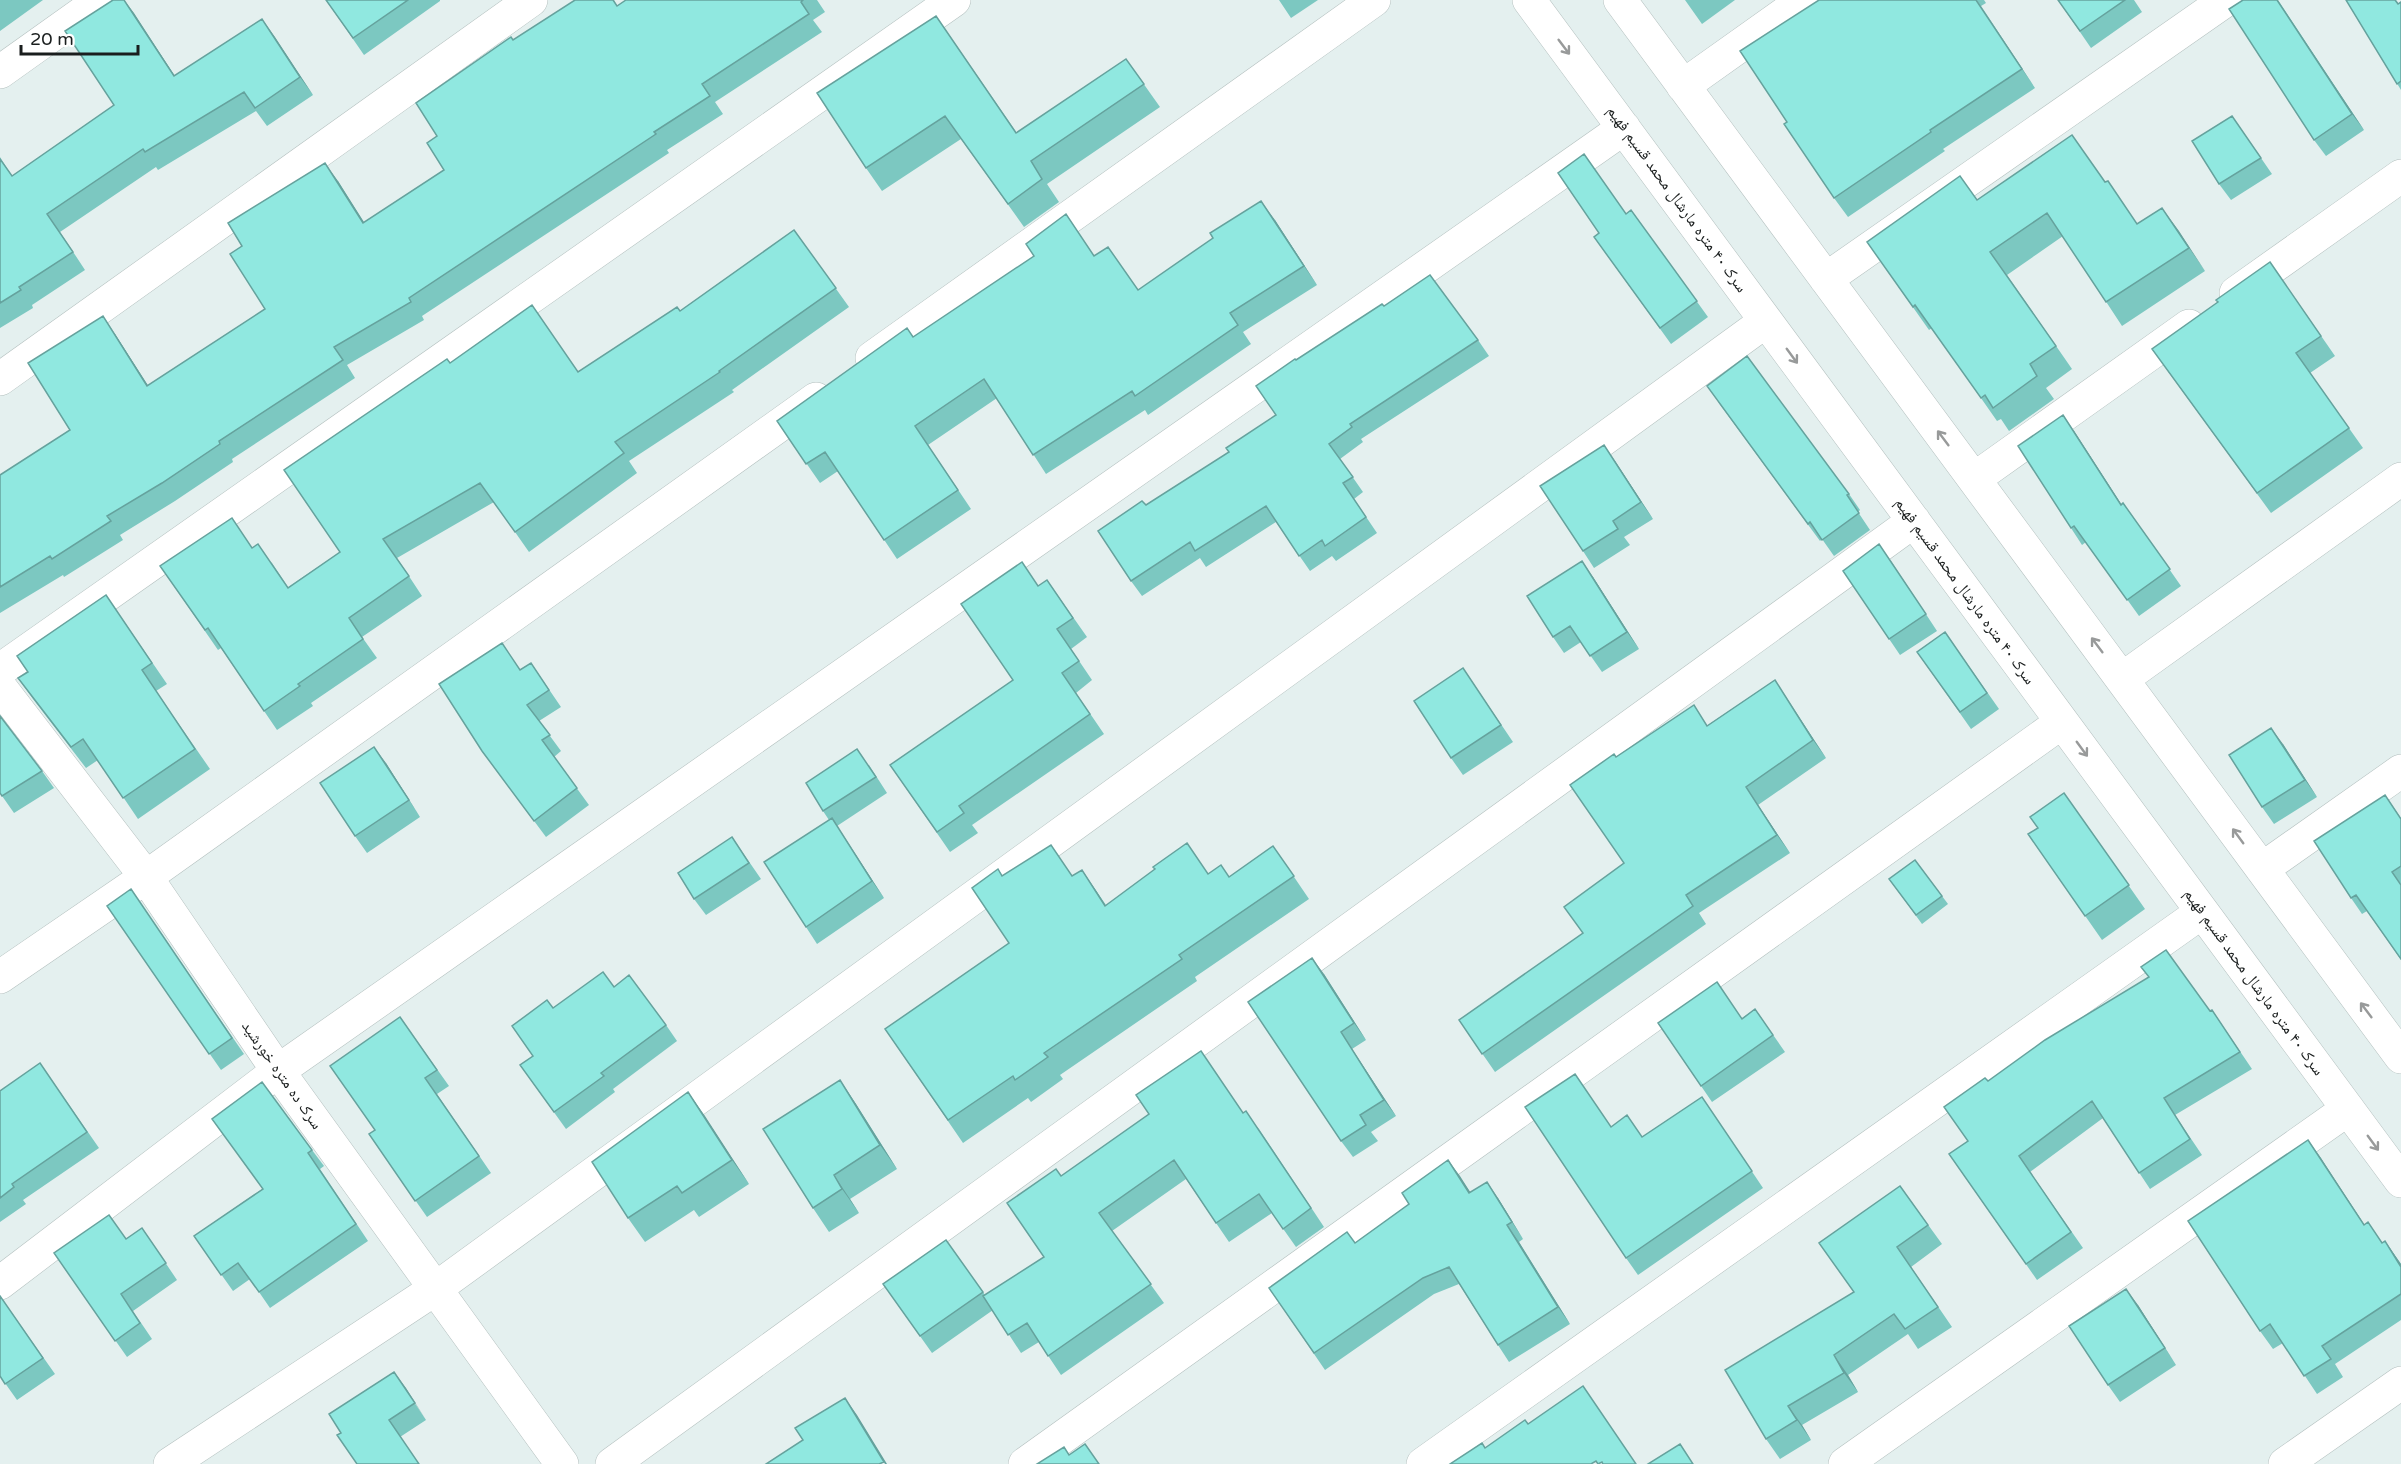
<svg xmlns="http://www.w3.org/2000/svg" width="2401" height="1464" font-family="'Varela Round','Noto Naskh Arabic',sans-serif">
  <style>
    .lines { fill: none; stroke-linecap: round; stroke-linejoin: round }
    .minor-casing { stroke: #b4c0bf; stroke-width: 34 }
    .minor { stroke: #fff; stroke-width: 33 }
    .wall { fill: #7cc8c1 }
    .shaded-wall { fill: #65a29d }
    .building { fill: #90e8e0; stroke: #65a29d; stroke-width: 1.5 }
    .oneway { stroke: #989a9a }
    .labels { text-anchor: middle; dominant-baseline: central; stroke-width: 4.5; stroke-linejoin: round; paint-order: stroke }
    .street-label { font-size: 16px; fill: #1a1e1e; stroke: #fff }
  </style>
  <rect width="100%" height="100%" fill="#e4f0ef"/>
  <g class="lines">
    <g class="minor-casing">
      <path id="minor" d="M 1529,0 L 2401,1181
        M 1620,0 L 2401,1057
        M 0,72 L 101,0
        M 1683,86 L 1804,0
        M 1826,279 L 2226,0
        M 2236,293 L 2401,176
        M 872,358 L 1374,0
        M 0,379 L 531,0
        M 1974,479 L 2189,326
        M 0,670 L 954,0
        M 2122,679 L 2401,479
        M 0,687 L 146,877 L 278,1071 L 562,1464
        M 2262,869 L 2401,771
        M 0,977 L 146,877 L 816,399
        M 0,1283 L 278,1071 L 1624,128
        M 170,1464 L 435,1289 L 1766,321
        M 612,1464 L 1914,521
        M 1025,1464 L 2062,722
        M 1423,1464 L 2202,912
        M 1845,1464 L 2348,1109
        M 2285,1464 L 2401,1383"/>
    </g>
    <use href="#minor" class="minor"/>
  </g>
  <path class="wall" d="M 0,0 L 43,0 L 0,31 Z
    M 124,0 L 175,76 L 262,19 L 313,95 L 267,126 L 256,111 L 158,170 L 156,167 L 60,232 L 85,270 L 32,305 L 33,308 L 0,328 L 0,157 L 12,176 L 114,105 Z
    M 326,0 L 440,0 L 440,1 L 364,55 Z
    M 614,0 L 617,6 L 626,0 L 817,0 L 825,12 L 813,20 L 822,32 L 715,102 L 723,114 L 667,150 L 669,153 L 422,316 L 424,320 L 347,365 L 355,378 L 232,459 L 233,462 L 175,501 L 120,535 L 123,540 L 64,577 L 63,575 L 0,613 L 0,475 L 70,430 L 115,334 L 148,386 L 265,309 L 338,181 L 364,223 L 444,170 L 437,136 L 513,40 Z
    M 1279,0 L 1318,0 L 1291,18 Z
    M 1685,0 L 1735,0 L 1702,24 Z
    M 1819,0 L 1984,0 L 1986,3 L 1981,6 L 2035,88 L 1943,149 L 1945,151 L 1848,217 L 1834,198 L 1787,122 Z
    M 2058,0 L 2134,0 L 2142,12 L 2091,48 Z
    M 2243,0 L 2278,0 L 2364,130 L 2326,156 L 2314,140 Z
    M 2346,0 L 2396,0 L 2399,4 L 2401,2 L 2401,90 Z
    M 936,16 L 1017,133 L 1126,59 L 1160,107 L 1047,184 L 1059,202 L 1024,227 L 961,139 L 882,191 L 866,168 Z
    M 2232,116 L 2272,174 L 2231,200 L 2219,184 Z
    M 2105,182 L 2137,224 L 2162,208 L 2205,271 L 2122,326 L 2063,236 L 2007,275 L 2072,369 L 2046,388 L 2054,399 L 2009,431 L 2001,419 L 1997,421 L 1932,328 L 1929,330 L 1867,242 L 1977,200 Z
    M 1631,210 L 1708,317 L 1671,344 L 1594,237 Z
    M 1275,220 L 1317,285 L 1243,332 L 1251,344 L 1148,415 L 1145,410 L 1046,474 L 997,398 L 928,445 L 971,509 L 897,559 L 838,471 L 820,483 L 777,421 L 913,337 L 1095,256 L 1138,290 Z
    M 794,230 L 849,307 L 732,390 L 734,392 L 629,461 L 637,473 L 529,552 L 494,502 L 397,558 L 422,596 L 362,637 L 377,658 L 311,703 L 313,706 L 277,730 L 221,648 L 218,650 L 160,566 L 252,548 L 272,563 L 288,587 L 340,552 L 450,363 L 578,372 L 680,311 Z
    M 2270,262 L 2335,356 L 2310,373 L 2363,448 L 2271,513 L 2167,370 L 2218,302 Z
    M 1384,306 L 1478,340 L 1489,356 L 1361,439 L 1363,442 L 1340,459 L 1363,492 L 1354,499 L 1377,533 L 1336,561 L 1332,556 L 1310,571 L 1276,522 L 1206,567 L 1200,558 L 1142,596 L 1131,581 L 1146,505 L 1229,452 L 1276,415 L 1296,360 Z
    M 1718,402 L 1849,494 L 1860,510 L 1858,512 L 1870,530 L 1834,556 L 1822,539 L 1820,541 Z
    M 2074,431 L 2121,504 L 2123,503 L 2181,586 L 2139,616 L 2086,542 L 2082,545 L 2071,528 Z
    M 1615,461 L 1653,519 L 1624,537 L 1630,545 L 1594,568 L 1583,551 Z
    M 1891,561 L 1937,631 L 1900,655 L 1843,571 Z
    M 1593,577 L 1639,649 L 1602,672 L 1581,642 L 1564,653 L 1553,637 Z
    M 1047,580 L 1087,637 L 1071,649 L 1092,680 L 1076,693 L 1104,734 L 972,825 L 978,833 L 950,852 L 890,765 L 1013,680 L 1039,586 Z
    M 106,595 L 167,684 L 156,691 L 210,769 L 138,819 L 98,760 L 86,768 L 33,699 L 18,678 L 28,672 Z
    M 1945,632 L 1999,709 L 1971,729 L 1917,652 Z
    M 531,663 L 561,707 L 539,721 L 561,751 L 554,757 L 589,805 L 546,837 L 482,751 L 521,669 Z
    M 1463,668 L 1513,742 L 1463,775 L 1451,758 Z
    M 1775,680 L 1826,758 L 1758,805 L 1790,853 L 1699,913 L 1706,924 L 1495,1072 L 1459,1020 L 1583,934 L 1624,863 L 1616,757 L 1708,725 Z
    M 2283,744 L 2317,797 L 2274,824 L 2262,807 Z
    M 386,763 L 420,817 L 367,853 L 355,836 Z
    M 869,765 L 887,793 L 837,826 L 884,898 L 817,944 L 806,927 L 829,820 L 823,811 Z
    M 42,771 L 54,788 L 14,813 L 0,793 Z
    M 2064,793 L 2145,909 L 2102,940 L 2028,834 L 2038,828 Z
    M 2385,795 L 2401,818 L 2401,960 L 2367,911 L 2362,914 L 2351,898 Z
    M 732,837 L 761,879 L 706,915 L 694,899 Z
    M 1273,846 L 1309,899 L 1195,977 L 1197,981 L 1060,1075 L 1063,1079 L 1031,1102 L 1028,1098 L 963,1143 L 885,1029 L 1009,943 L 998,869 L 1003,876 L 1073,876 L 1082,870 L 1106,905 L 1208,874 L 1229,877 Z
    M 1915,860 L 1948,904 L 1922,924 L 1889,879 Z
    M 131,889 L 244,1054 L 221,1070 L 107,906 Z
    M 1324,974 L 1366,1040 L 1352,1049 L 1396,1116 L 1371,1132 L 1378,1141 L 1353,1157 L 1341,1141 Z
    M 614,987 L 666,1025 L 677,1041 L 613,1089 L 615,1092 L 566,1129 L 520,1065 L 533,1056 L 553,1008 Z
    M 1755,1009 L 1785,1052 L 1712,1102 L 1658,1023 L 1742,1018 Z
    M 2212,1010 L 2252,1069 L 2175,1115 L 2202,1155 L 2150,1189 L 2103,1118 L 2030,1172 L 2083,1248 L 2037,1280 L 1949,1154 L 1968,1141 L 1988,1081 Z
    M 400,1017 L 449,1086 L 437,1094 L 491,1173 L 427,1217 L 369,1134 L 375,1130 Z
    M 40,1063 L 99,1148 L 23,1200 L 26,1204 L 0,1222 L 0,1091 Z
    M 840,1080 L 856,1104 L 897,1169 L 850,1199 L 859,1213 L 829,1232 L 813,1208 Z
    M 688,1092 L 749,1184 L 699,1217 L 694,1210 L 645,1242 L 628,1218 Z
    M 1702,1097 L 1763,1188 L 1638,1275 L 1626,1258 L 1611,1126 L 1642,1137 Z
    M 1243,1113 L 1259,1129 L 1324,1227 L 1296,1247 L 1272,1213 L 1229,1242 L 1186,1179 L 1112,1231 L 1164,1303 L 1061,1375 L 1039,1342 L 1021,1353 L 993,1310 L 932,1353 L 883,1284 L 946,1240 L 985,1295 L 1044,1257 L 1061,1176 Z
    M 2308,1140 L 2364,1224 L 2383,1243 L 2385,1241 L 2401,1264 L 2401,1320 L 2335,1364 L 2343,1377 L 2317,1394 L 2283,1343 L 2273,1349 L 2260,1331 Z
    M 312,1150 L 324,1166 L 320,1169 L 368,1241 L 270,1308 L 250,1279 L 233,1291 L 194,1236 L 262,1189 Z
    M 1448,1160 L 1470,1192 L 1498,1198 L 1523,1239 L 1519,1242 L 1570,1324 L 1509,1362 L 1498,1345 L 1459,1284 L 1434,1294 L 1325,1370 L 1269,1288 L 1355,1243 L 1409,1204 Z
    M 1900,1186 L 1942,1244 L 1911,1267 L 1952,1327 L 1918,1349 L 1908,1334 L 1848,1375 L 1858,1392 L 1802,1425 L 1811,1440 L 1780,1459 L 1766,1439 L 1854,1292 Z
    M 142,1228 L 177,1280 L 133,1311 L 152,1339 L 127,1357 L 54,1253 L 126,1239 Z
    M 0,1296 L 55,1374 L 17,1400 L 0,1376 Z
    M 2138,1305 L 2176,1365 L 2120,1402 L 2108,1385 Z
    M 394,1372 L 426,1420 L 400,1437 L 341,1433 Z"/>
  <path class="shaded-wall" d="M 124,0 L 134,13 L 187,95 L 174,76 Z
    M 1977,0 L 2035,88 L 2022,69 Z
    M 2277,0 L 2278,1 L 2364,130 L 2352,114 Z
    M 262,19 L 275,37 L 313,95 L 300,77 Z
    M 325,163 L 338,181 L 376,241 L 363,223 Z
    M 1261,201 L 1275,220 L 1317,285 L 1304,266 Z
    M 2162,208 L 2179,231 L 2205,271 L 2189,248 Z
    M 103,316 L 115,334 L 160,404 L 147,386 Z
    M 2063,415 L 2074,431 L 2132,521 L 2121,505 Z
    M 1604,445 L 1615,461 L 1653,519 L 1641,502 Z
    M 1582,561 L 1593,577 L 1639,649 L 1627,632 Z
    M 1775,680 L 1787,699 L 1826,758 L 1813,740 Z
    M 2271,728 L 2283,744 L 2317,797 L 2305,780 Z
    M 374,747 L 386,763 L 420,817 L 409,800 Z
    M 1746,787 L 1790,853 L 1777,835 Z
    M 832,818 L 843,835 L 884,898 L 872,881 Z
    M 1082,870 L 1097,892 L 1120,928 L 1105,906 Z
    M 1312,958 L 1324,974 L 1366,1040 L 1354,1023 Z
    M 1341,1032 L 1352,1049 L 1396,1116 L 1384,1100 Z
    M 840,1080 L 856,1104 L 897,1169 L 880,1145 Z
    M 688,1092 L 705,1116 L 749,1184 L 732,1160 Z
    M 2308,1140 L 2321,1158 L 2376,1243 L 2364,1225 Z
    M 1448,1160 L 1460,1176 L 1481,1209 L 1469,1193 Z
    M 834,1175 L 850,1199 L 859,1213 L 842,1189 Z
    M 1487,1182 L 1498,1198 L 1523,1239 L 1512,1222 Z
    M 1507,1225 L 1519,1242 L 1570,1324 L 1558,1307 Z
    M 2385,1241 L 2401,1264 L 2401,1267 Z
    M 2126,1289 L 2138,1305 L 2176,1365 L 2165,1348 Z
    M 1834,1355 L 1848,1375 L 1858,1392 L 1844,1373 Z
    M 394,1372 L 406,1388 L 426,1420 L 415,1403 Z
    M 845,1398 L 857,1415 L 887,1464 L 885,1464 Z
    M 1788,1406 L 1802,1425 L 1811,1440 L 1797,1420 Z"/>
  <path class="building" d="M 113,0 L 124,0 L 174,76 L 262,19 L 300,77 L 255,108 L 244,92 L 145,152 L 143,149 L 47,214 L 73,252 L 19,287 L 21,290 L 0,303 L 0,159 L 12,176 L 114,105 L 65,31 Z
    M 326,0 L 408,0 L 353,38 Z
    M 575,0 L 613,0 L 617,6 L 626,0 L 803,0 L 801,2 L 809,14 L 702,84 L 710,96 L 654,132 L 656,134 L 409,298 L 411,302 L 334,347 L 343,360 L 219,441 L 220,444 L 162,483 L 107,516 L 111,521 L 52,559 L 50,556 L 0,587 L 0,475 L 70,430 L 28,363 L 103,316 L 147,386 L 265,309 L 230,254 L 242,246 L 228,223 L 325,163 L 363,223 L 444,170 L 427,143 L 437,136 L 416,103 L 511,37 L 513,40 Z
    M 1819,0 L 1976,0 L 2022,69 L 1930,130 L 1931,132 L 1834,198 L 1784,124 L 1787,122 L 1740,51 Z
    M 2058,0 L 2125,0 L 2080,31 Z
    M 2243,0 L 2277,0 L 2352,114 L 2314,140 L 2229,9 Z
    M 2346,0 L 2395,0 L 2398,4 L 2401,2 L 2401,81 L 2397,84 Z
    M 936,16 L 1016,133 L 1126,59 L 1144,84 L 1031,161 L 1042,179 L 1008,204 L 945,116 L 866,168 L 817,93 Z
    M 2232,116 L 2261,158 L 2219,184 L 2192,141 Z
    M 2072,135 L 2105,182 L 2108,181 L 2137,224 L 2162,208 L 2189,248 L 2106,302 L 2047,213 L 1990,252 L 2056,346 L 2030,364 L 2037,376 L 1993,408 L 1985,395 L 1981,398 L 1915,305 L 1913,307 L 1867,242 L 1960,176 L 1977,200 Z
    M 1584,154 L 1626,214 L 1631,210 L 1697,301 L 1660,328 L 1594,237 L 1599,233 L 1558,173 Z
    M 1261,201 L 1304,266 L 1230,313 L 1238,325 L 1135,396 L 1132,391 L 1033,455 L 984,379 L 915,426 L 958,490 L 884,540 L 825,452 L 806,464 L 777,421 L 907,328 L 913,337 L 1034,256 L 1026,244 L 1066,214 L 1094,256 L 1108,247 L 1138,290 L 1213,238 L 1210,233 Z
    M 794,230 L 836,288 L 719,371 L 720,372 L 615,442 L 624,453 L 515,532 L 480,483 L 383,539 L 409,576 L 349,618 L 363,639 L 298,684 L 300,686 L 264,711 L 208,628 L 205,630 L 160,566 L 232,518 L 252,548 L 258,544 L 288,588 L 340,552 L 284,470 L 447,359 L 450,363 L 532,305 L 578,372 L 677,307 L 680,311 Z
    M 2270,262 L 2321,336 L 2296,353 L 2349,428 L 2257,493 L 2152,349 L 2218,302 L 2216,300 Z
    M 1430,275 L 1478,340 L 1350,424 L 1352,427 L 1329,444 L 1353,477 L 1343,483 L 1366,517 L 1325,546 L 1322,540 L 1299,556 L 1266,506 L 1195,551 L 1190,542 L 1131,581 L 1098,531 L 1142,501 L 1146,505 L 1229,452 L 1226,448 L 1276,415 L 1256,386 L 1295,359 L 1296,360 L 1382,304 L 1384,306 Z
    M 1747,356 L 1849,494 L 1847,495 L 1859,513 L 1822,540 L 1810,522 L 1808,524 L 1707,386 Z
    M 2063,415 L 2121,505 L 2123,503 L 2170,569 L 2127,600 L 2074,526 L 2071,528 L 2018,446 Z
    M 1604,445 L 1641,502 L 1613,521 L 1618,529 L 1583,551 L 1540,486 Z
    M 1879,544 L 1926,614 L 1889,639 L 1843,571 Z
    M 1582,561 L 1627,632 L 1590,656 L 1570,626 L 1553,637 L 1527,596 Z
    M 1022,562 L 1038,586 L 1047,580 L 1073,618 L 1057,629 L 1079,661 L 1062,673 L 1090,714 L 959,806 L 964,813 L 937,832 L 890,765 L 1013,680 L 961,604 Z
    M 106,595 L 152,663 L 142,670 L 195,749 L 123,798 L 83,739 L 71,747 L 18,678 L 28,672 L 17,656 Z
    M 1945,632 L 1987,693 L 1960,712 L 1917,652 Z
    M 502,643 L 520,670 L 531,663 L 549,690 L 527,705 L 550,735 L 542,740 L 577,788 L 534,821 L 482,751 L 439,684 Z
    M 1463,668 L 1501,725 L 1451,758 L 1414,701 Z
    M 1775,680 L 1813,740 L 1746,787 L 1777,835 L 1686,895 L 1693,906 L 1482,1054 L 1459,1020 L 1583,933 L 1564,907 L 1624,863 L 1570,785 L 1614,754 L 1616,757 L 1694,705 L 1707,726 Z
    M 0,716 L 42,771 L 2,796 L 0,793 Z
    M 2271,728 L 2305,780 L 2262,807 L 2229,755 Z
    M 374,747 L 409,800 L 355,836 L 320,783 Z
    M 857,749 L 876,777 L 823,811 L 806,783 Z
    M 2064,793 L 2129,885 L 2085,916 L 2028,834 L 2038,828 L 2030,817 Z
    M 2385,795 L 2401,819 L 2401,866 L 2392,872 L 2401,885 L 2401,959 L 2356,895 L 2351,898 L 2314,841 Z
    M 832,818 L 872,881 L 806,927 L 764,862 Z
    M 732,837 L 749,863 L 694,899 L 678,873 Z
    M 1187,843 L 1208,874 L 1221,865 L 1229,877 L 1273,846 L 1294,876 L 1179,955 L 1182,959 L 1044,1053 L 1048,1057 L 1015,1080 L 1013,1076 L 948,1120 L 885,1029 L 1009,943 L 972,888 L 998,869 L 1002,876 L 1051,845 L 1072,876 L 1082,870 L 1105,906 L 1155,869 L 1153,867 Z
    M 1915,860 L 1942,896 L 1916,915 L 1889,879 Z
    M 131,889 L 232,1038 L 209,1054 L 107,906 Z
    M 2166,950 L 2210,1011 L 2212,1010 L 2240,1052 L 2164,1098 L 2190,1139 L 2139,1173 L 2092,1101 L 2019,1156 L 2071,1232 L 2026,1264 L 1949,1154 L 1968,1141 L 1944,1107 L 1985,1078 L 1988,1081 L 2045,1040 L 2149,977 L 2141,967 Z
    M 1312,958 L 1354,1023 L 1341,1032 L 1384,1100 L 1360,1115 L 1366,1125 L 1341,1141 L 1248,1002 Z
    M 603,972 L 614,987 L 629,975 L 666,1025 L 601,1073 L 604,1076 L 554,1112 L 520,1065 L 533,1056 L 512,1026 L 547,1000 L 553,1008 Z
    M 1717,982 L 1742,1019 L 1755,1009 L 1773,1035 L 1701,1086 L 1658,1023 Z
    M 400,1017 L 437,1070 L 425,1078 L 479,1156 L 415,1201 L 369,1134 L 375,1130 L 330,1066 Z
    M 1201,1051 L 1243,1113 L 1246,1111 L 1311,1208 L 1283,1229 L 1259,1194 L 1216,1223 L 1174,1160 L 1099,1213 L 1151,1284 L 1048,1356 L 1027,1323 L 1008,1335 L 983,1296 L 1044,1257 L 1007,1203 L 1056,1169 L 1061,1176 L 1149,1114 L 1136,1095 Z
    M 40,1063 L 87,1132 L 12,1184 L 14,1187 L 0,1198 L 0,1091 Z
    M 1575,1074 L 1611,1127 L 1627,1115 L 1642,1137 L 1702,1097 L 1752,1171 L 1626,1258 L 1525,1107 Z
    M 840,1080 L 880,1145 L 834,1175 L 842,1189 L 813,1208 L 763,1129 Z
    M 262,1082 L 312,1150 L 308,1153 L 356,1224 L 259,1292 L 238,1263 L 221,1275 L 194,1236 L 263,1189 L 212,1119 Z
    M 688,1092 L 732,1160 L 682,1193 L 677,1186 L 628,1218 L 592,1162 Z
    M 2308,1140 L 2364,1225 L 2368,1222 L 2382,1243 L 2385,1241 L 2401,1267 L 2401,1294 L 2322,1346 L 2331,1359 L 2304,1376 L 2270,1324 L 2260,1331 L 2188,1221 Z
    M 1448,1160 L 1469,1193 L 1487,1182 L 1512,1222 L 1507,1225 L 1558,1307 L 1498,1345 L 1449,1267 L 1423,1278 L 1314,1353 L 1269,1288 L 1347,1232 L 1355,1243 L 1409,1204 L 1402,1193 Z
    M 1900,1186 L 1928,1225 L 1897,1247 L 1938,1307 L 1905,1329 L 1894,1314 L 1834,1355 L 1844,1373 L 1788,1406 L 1797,1420 L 1766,1439 L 1725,1370 L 1854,1292 L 1819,1243 Z
    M 109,1215 L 126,1239 L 142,1228 L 166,1263 L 121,1294 L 140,1323 L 115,1341 L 54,1253 Z
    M 946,1240 L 983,1292 L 920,1336 L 883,1284 Z
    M 2126,1289 L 2165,1348 L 2108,1385 L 2069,1326 Z
    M 0,1296 L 43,1358 L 5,1384 L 0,1376 Z
    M 394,1372 L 415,1403 L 389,1420 L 419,1464 L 357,1464 L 337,1435 L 341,1433 L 329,1414 Z
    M 1583,1386 L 1636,1464 L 1603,1464 L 1602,1462 L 1598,1464 L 1596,1461 L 1591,1464 L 1450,1464 L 1482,1443 L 1485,1448 L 1525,1420 L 1528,1424 Z
    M 845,1398 L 884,1462 L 879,1464 L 766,1464 L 803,1440 L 795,1428 Z
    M 1085,1444 L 1099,1464 L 1037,1464 L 1064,1447 L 1069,1455 Z
    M 1680,1444 L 1693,1464 L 1648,1464 Z"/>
  <defs><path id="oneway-shaft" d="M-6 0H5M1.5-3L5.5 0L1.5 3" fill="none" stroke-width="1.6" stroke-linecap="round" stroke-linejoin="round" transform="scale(1.5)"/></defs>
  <g class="oneway">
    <use href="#oneway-shaft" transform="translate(1564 47) rotate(53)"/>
    <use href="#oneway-shaft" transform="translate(1792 356) rotate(54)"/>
    <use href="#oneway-shaft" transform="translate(1943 438) rotate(-127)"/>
    <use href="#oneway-shaft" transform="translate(2097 645) rotate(-127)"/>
    <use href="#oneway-shaft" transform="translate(2082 749) rotate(54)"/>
    <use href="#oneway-shaft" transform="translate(2238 836) rotate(-126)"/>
    <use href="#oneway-shaft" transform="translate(2366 1010) rotate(-127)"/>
    <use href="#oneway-shaft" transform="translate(2373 1143) rotate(54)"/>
  </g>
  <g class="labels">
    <g class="street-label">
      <text transform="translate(1677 199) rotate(54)">سرک ۴۰ متره مارشال محمد قسیم فهیم</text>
      <text transform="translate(1965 591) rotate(54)">سرک ۴۰ متره مارشال محمد قسیم فهیم</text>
      <text transform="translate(2254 982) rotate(54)">سرک ۴۰ متره مارشال محمد قسیم فهیم</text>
      <text transform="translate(282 1075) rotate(55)">سرک ده متره خورشید</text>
    </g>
  </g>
  <path d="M21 45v9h117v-9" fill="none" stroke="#1a1e1e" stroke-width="3"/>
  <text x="30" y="45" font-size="18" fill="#1a1e1e" stroke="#ffffff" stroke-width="4.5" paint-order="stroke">20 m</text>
</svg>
